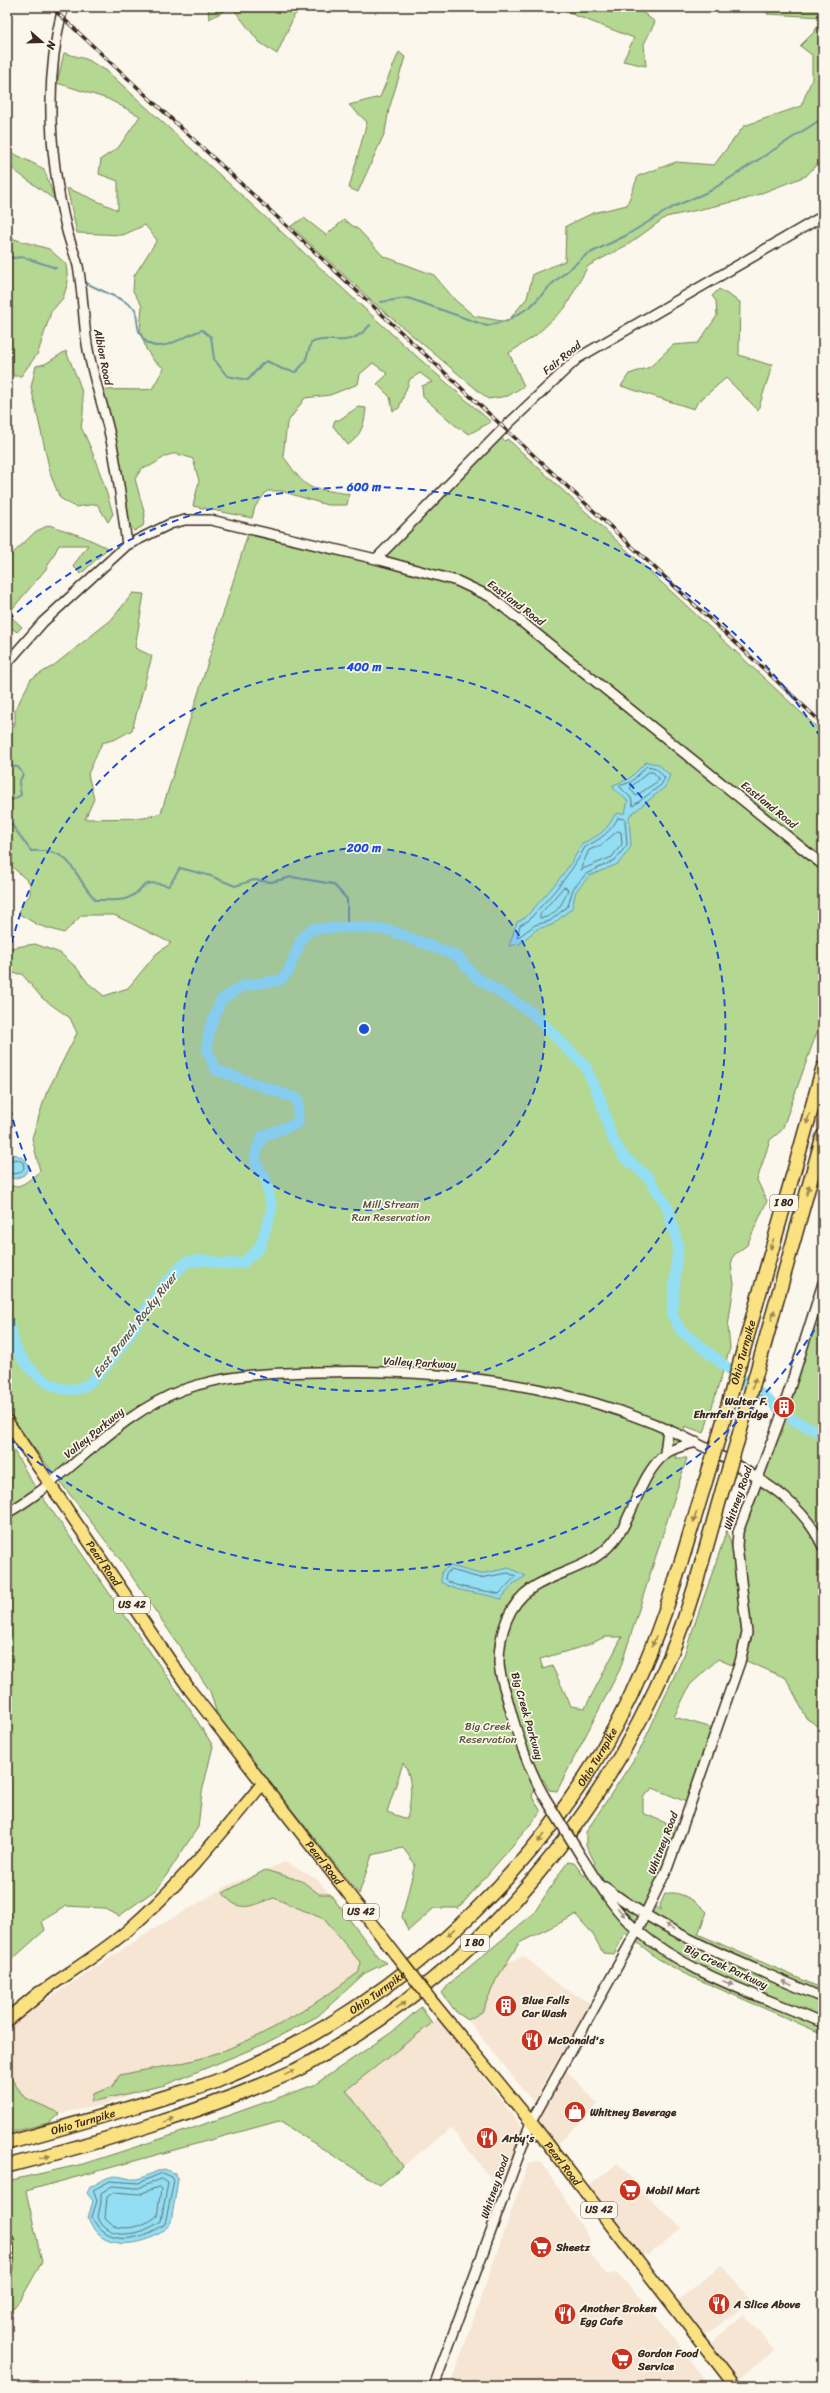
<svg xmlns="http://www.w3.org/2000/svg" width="830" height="2393" font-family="Sriracha,sans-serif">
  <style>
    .built { fill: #f5e5d2 }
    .green { fill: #b4d792; stroke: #788058; fill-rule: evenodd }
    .water { fill: #93def3; stroke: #70969e }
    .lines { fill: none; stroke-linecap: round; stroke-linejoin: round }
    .shore { stroke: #5e7273; stroke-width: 1 }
    .stream { stroke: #70969e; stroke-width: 2 }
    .river { stroke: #93def3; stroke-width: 11 }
    .minor-casing { stroke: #3b2a1e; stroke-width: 12 }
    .major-casing { stroke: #3b2a1e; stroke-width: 14 }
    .highway-casing { stroke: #3b2a1e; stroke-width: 16 }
    .minor { stroke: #fbf7ec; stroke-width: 9 }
    .major { stroke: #fae181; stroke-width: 11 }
    .highway { stroke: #fae181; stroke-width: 13 }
    .rail-casing { stroke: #3b2a1e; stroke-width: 3.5 }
    .rail { stroke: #fbf7ec; stroke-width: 2; stroke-dasharray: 6; stroke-linecap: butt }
    .minor-bridge-casing { stroke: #3b2a1e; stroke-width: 12; stroke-linecap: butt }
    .major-bridge-casing { stroke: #3b2a1e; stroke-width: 14; stroke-linecap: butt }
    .highway-bridge-casing { stroke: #3b2a1e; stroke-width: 16; stroke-linecap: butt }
    .minor-bridge { stroke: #fbf7ec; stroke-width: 9 }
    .major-bridge { stroke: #fae181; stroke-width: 11 }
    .highway-bridge { stroke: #fae181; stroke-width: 13 }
    .oneway { fill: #9a8650 }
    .oneway2 { fill: #9b9085 }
    .ring { fill: none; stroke: #1d4ed8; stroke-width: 2; stroke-dasharray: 7 5 }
    .labels { text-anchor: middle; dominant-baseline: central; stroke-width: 3.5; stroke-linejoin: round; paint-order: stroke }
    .shield { fill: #fbf7ec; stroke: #75685c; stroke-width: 1 }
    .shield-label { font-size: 10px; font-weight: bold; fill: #3b2a1e }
    .street-label { font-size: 11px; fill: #3b2a1e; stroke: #fbf7ec }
    .park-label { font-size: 11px; fill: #59553b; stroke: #fbf7ec }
    .poi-label { font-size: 11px; font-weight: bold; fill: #3b2a1e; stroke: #fbf7ec; text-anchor: start }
    .water-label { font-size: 12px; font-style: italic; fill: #515753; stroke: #fbf7ec }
    .centre { fill: #1d4ed8; stroke: #fbf7ec; stroke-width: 2 }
    .ring-label { font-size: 12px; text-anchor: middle; font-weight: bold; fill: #1d4ed8; stroke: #fbf7ec; stroke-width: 3.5; stroke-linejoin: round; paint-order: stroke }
  </style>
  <rect width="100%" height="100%" fill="#fbf7ec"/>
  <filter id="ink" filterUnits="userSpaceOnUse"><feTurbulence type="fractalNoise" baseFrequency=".025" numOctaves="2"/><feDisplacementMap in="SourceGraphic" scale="8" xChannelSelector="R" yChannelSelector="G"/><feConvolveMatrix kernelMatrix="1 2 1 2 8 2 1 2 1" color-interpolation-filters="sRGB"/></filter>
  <g filter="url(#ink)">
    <path class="built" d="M 285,1862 L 318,1880 L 378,1957 L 341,1993 L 251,2048 L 104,2105 L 61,2113 L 25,2098 L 7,2073 L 7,2026 L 149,1932 L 231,1884 Z
      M 524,1956 L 552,1981 L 590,2003 L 533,2102 L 468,2020 L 482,2012 L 496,1980 L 506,1963 Z
      M 438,2018 L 523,2129 L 501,2191 L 451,2128 L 403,2166 L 346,2090 Z
      M 565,2069 L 598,2104 L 556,2146 L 538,2122 L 538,2118 Z
      M 541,2161 L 591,2242 L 586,2249 L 607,2275 L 616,2273 L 637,2294 L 676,2340 L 708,2386 L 450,2386 L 528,2164 Z
      M 618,2163 L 648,2197 L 682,2228 L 648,2255 L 640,2254 L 589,2186 Z
      M 722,2265 L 751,2301 L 711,2332 L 703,2334 L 676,2302 Z
      M 744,2314 L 774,2351 L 737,2380 L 711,2347 L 711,2343 Z"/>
    <path class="green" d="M 208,7 L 303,7 L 294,16 L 277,54 L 259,42 L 232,7 L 209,19 Z
      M 561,7 L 627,7 L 642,12 L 655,22 L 644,44 L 646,66 L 623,61 L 634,38 L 569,13 Z
      M 769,7 L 823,7 L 823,17 L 767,14 Z
      M 823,18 L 823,158 L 806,176 L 746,199 L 666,217 L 629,244 L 588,266 L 565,308 L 535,336 L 509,353 L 524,386 L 508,396 L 488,399 L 381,309 L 291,226 L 304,218 L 326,235 L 344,220 L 359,230 L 383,256 L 434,275 L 455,300 L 474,316 L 507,322 L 527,298 L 533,274 L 565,261 L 566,226 L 593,213 L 627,205 L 638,176 L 676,162 L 714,165 L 744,126 L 801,106 L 812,79 L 812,55 L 800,46 L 814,32 Z
      M 399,52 L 405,57 L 389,109 L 385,132 L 358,192 L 349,188 L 367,122 L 349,105 L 380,97 Z
      M 64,53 L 86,59 L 107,71 L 405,346 L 491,422 L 469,434 L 456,426 L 423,397 L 422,386 L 432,382 L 420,373 L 410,379 L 399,408 L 393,411 L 390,397 L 377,384 L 388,374 L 373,363 L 360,374 L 358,384 L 330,395 L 305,398 L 287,423 L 283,456 C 292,467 302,487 317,489 C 328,491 338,492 349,494 L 347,505 L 327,505 L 281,491 L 267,491 L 255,507 L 252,518 L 193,506 L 199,481 L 193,459 C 188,457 182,455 177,454 C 164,452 155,468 142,468 L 135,479 L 145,515 L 143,526 L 134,531 L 129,523 L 122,475 L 101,391 C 118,388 134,391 152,389 L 164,368 L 154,361 L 146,349 L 140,330 L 142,306 L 133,291 L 134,276 L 157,240 L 145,225 L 123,235 L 77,233 L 67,188 L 118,210 L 118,181 L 99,174 L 101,159 L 118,148 L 140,116 L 108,99 L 57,83 Z
      M 7,150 L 44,169 L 55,200 L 7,165 Z
      M 7,237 L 49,249 L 66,264 L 68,282 L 63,298 L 51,312 L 38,353 L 21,376 L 13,376 L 12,350 L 7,342 Z
      M 719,289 L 740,302 L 739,355 L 770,365 L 773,363 L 758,410 L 726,378 L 697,403 L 694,409 L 621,386 L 629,374 L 650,367 L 673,345 L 698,343 L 717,316 L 716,301 L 712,296 Z
      M 66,351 C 78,382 88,393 81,427 C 95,455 104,484 113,514 L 108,522 L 97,504 L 75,507 L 60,498 L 51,476 L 31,387 L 36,366 L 45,364 Z
      M 358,407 L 366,408 C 365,423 361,436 348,445 L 333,426 L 335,420 L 339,420 Z
      M 497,435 L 505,441 L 507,439 L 512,443 L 823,733 L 823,1015 L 782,1130 L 770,1140 L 757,1180 L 767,1201 L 747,1245 L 734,1255 L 731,1264 L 734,1284 L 728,1327 L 730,1348 L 704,1433 L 685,1426 L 675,1458 L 687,1458 L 620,1669 L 557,1791 L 549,1790 L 543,1779 L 532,1795 L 541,1812 L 459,1908 L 434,1908 L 408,1931 L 402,1917 L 415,1864 L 403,1848 L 372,1855 L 359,1894 L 261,1771 L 253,1775 L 224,1738 L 210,1691 L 122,1562 L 7,1413 L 7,1185 C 21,1190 30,1179 40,1171 L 32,1138 L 46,1094 L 77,1033 L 70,1018 L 42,998 L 22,974 L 7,973 L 7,953 L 10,948 L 35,944 L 60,953 L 76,967 L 88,983 L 104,996 L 128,988 L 156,954 L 171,943 L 114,915 L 82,915 L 64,933 L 38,925 L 19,914 L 21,905 L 30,895 L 30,883 L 7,862 L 7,740 L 15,724 L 15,710 L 31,679 L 53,666 L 111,620 L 133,593 L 144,594 L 135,648 L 152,656 L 132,730 L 116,739 L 102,743 L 88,774 L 94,799 L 85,819 L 144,818 L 161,813 L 250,527 L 374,558 ZM 605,1637 L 622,1637 L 585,1708 L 571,1706 L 552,1666 L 543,1669 L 540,1659 L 585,1646 ZM 403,1763 C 414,1778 411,1802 407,1819 L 387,1812 Z
      M 49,525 L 84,537 L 108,548 L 81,574 L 73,566 L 88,545 L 59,545 L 46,569 L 8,614 L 22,627 L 17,632 L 7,625 L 7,559 L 35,532 Z
      M 823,1281 L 823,1729 L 807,1719 L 786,1678 L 737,1657 L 734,1666 L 718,1659 L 690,1685 L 674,1717 L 713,1728 L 686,1802 L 653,1788 L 643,1797 L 643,1813 L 677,1828 L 675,1833 L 679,1835 L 650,1902 L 661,1910 L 660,1905 L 665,1894 C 678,1889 698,1902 707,1912 L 698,1934 L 823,1989 L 823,2034 L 683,1973 L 657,1958 L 625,1933 L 614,1954 L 603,1953 L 592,1933 L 576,1915 L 519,1943 L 496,1980 L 482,2012 L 468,2020 L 456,2012 L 442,1993 L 450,1983 L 534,1913 L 567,1862 L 574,1863 L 584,1876 L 595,1863 L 586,1845 L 586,1832 L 640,1750 L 684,1655 L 727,1530 L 732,1548 Z
      M 7,1439 L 32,1482 L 187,1705 L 213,1746 L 202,1792 L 198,1827 L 158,1888 L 119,1916 L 104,1908 L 66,1906 L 42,1921 L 45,1930 L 7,1964 Z
      M 265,1870 L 302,1881 L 319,1894 L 330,1894 L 378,1957 L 386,1963 L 365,1973 L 318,2016 L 262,2045 L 165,2085 L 91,2102 L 93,2094 L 112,2087 L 120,2075 C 146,2069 173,2066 198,2059 C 257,2042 311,2008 359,1972 L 360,1962 L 324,1919 L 274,1898 C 253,1905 239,1915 223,1893 Z
      M 421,2007 L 432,2023 L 346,2090 L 403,2166 L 380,2185 L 279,2121 L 26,2191 L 42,2262 L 21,2299 L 7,2315 L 7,2282 L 14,2267 L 11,2225 L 7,2206 L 7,2181 L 83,2164 L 182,2132 L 314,2085 L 392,2032 Z
      M 7,2073 L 25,2098 L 60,2113 L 49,2123 L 7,2133 Z"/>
    <path class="water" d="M 646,762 L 658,764 L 670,775 L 665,787 L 629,816 L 631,847 L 618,864 L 589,876 L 576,891 L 572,908 L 552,925 L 537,929 L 519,944 L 509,946 L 517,922 L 525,918 C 546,894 569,872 582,843 C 598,837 608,830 615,814 L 625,813 L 628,801 L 614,789 L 613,785 L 629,779 Z
      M 15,1154 L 26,1160 L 29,1169 L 24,1175 L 15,1179 L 7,1176 C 7,1166 5,1159 15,1154 Z
      M 450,1566 L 480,1574 L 509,1568 L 526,1576 L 514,1583 L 501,1599 C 482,1592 456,1593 441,1582 L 442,1571 Z
      M 164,2169 L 175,2173 L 178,2180 L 171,2222 C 160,2241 122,2250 103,2238 C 95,2233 92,2226 88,2218 L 93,2201 L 87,2193 L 90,2186 C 98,2185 102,2179 110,2177 C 119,2174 127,2180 137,2179 C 147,2177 155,2171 164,2169 Z"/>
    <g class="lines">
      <path class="shore" d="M 647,766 L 656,768 L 665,778 L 661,785 L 633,806 L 631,798 L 619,786 L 631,782 Z
        M 649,772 L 653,772 L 658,777 L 658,781 L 636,796 L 630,788 Z
        M 618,818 L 625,819 L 627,845 L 615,860 L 586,874 L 573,889 L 568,906 L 550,921 L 535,925 L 517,938 L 520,925 L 528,921 C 549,897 571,875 585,847 C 600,839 610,833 618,818 Z
        M 618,831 L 621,832 L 622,844 L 612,857 L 580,870 L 589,850 L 601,845 Z
        M 564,887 L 568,889 C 564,902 555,918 540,918 L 540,915 Z
        M 7,1162 L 16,1159 L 23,1162 L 24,1168 C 20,1175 15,1174 7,1173
        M 451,1570 L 480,1578 L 508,1573 L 516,1576 L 499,1594 C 486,1590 452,1588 445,1579 L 446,1574 Z
        M 163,2173 L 172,2177 L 174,2181 L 165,2224 C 142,2240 106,2249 92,2217 L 97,2201 L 93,2190 L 110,2181 L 138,2183 Z
        M 162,2179 L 168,2183 L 161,2221 C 143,2234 108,2244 98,2217 L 101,2202 L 101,2193 L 112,2186 L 138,2188 Z
        M 159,2187 L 161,2189 L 157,2216 C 144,2227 116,2235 105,2218 L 107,2197 L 114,2192 L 139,2194 Z"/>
      <path class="stream" d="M 7,255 L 13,258 L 23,257 L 56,268
        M 88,284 L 124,301 L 135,309 C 137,315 137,325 139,331 C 152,363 183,335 202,330 L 211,337 L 214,359 L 227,376 L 248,380 L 262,364 L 267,361 L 282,369 L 296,372 L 305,362 L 311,343 C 331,333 347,352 370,325
        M 381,302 L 408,298 L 487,326 L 508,320 L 530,307 L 553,283 L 586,255 L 625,236 L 673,207 L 710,191 L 823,118
        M 7,766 L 18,767 L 23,774 L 19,783 L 21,795 L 7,803
        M 7,818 L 31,851 C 76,848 70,874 96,900 C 105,900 116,901 125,899 C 146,893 136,877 169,886 L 180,868 L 211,876 L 235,886 L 254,880 L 271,882 L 292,877 L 333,884 L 347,899 L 347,927"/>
      <path class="river" d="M 7,1321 C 13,1330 12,1343 18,1352 C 30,1373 59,1399 85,1386 C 107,1374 144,1311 161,1288 C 169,1279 178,1270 186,1262 L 206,1260 L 223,1264 L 243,1263 L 260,1247 L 272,1208 L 265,1177 L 255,1162 L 257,1149 L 263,1136 L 298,1123 L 298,1099 L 216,1070 L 207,1050 L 209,1031 L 221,1000 L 242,986 L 281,980 L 288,972 L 302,938 L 312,929 L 354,927 L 389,930 L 457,956 L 476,977 L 531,1012 L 585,1066 L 600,1098 L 611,1136 L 623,1156 L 648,1177 L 667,1206 L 678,1245 L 672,1314 L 681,1331 L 795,1421 L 823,1434"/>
      <g class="minor-casing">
        <path id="minor" d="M 63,7 C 44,81 49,158 67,231 C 70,243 75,254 78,266 C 83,291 83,318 87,344 C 92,374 102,402 109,431 C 118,469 122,507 127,545
          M 376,559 L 505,427 L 578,358 L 823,216
          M 7,663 L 43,622 L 127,545 L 170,524 L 185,520 L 211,520 L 376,559 L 457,581 L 491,597 L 823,865
          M 665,1453 L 668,1429
          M 7,1513 C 69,1478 114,1416 182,1390 C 226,1374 271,1373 317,1372 C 459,1368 608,1388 731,1462 C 769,1484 804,1505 823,1547
          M 544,1796 C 527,1766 517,1734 508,1701 C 505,1689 499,1675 499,1662 C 499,1634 508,1604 532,1588 C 558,1571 588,1569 611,1544 C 635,1518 637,1478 665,1454 C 672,1448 687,1445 696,1442
          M 581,1856 C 597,1881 614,1911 638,1931 C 691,1976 761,1995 823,2023
          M 605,1887 C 666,1935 752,1967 823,1998
          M 434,2386 L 531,2122 L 637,1931 L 667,1869 L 682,1828 L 740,1662 L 747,1633 L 737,1546 L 738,1532 L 780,1419 L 823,1283"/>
      </g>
      <g class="major-casing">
        <g id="major">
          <path id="s1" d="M 7,1421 L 190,1690 L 396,1955"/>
          <path d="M 40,1993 C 68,1973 100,1954 127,1931 C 178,1887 220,1835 263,1783"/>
          <path id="s2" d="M 434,2004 L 531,2122 L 735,2386"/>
        </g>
      </g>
      <g class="highway-casing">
        <g id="highway">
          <path id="s3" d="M 720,1433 L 823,1068"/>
          <path d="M 737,1442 L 823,1136"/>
          <path d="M 7,2020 L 40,1993"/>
          <path id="s4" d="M 7,2143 C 57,2130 106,2115 156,2100 C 178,2093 202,2088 224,2078 C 406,2003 568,1848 644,1666 C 670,1605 687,1542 706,1480"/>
          <path d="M 7,2166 C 104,2141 200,2113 292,2072 C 308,2065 323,2054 338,2046 C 485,1960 606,1811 671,1654 C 693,1601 707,1543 723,1488"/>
          <path d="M 7,2241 L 7,2260"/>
        </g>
      </g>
      <use href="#minor" class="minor"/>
      <use href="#major" class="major"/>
      <use href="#highway" class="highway"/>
      <g class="rail-casing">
        <path id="rail" d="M 51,7 L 823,724"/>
      </g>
      <use href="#rail" class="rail"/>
      <g class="minor-bridge-casing">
        <path id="minor-bridge" d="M 544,1796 L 581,1856"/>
      </g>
      <g class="major-bridge-casing">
        <path id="major-bridge" d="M 396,1955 L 434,2004"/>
      </g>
      <g class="highway-bridge-casing">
        <path id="highway-bridge" d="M 706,1480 L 720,1433
          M 723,1488 L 737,1442"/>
      </g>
      <use href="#minor-bridge" class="minor-bridge"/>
      <use href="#major-bridge" class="major-bridge"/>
      <use href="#highway-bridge" class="highway-bridge"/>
    </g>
    <defs><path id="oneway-solid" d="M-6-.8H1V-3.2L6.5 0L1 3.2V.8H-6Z"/></defs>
    <g class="oneway">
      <use href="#oneway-solid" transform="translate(808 1119) rotate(106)"/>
      <use href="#oneway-solid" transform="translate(808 1190) rotate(-74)"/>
      <use href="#oneway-solid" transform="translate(772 1244) rotate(106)"/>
      <use href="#oneway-solid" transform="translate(773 1315) rotate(-74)"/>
      <use href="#oneway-solid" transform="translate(754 1383) rotate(-74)"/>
      <use href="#oneway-solid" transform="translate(695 1517) rotate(107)"/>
      <use href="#oneway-solid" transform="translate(654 1641) rotate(111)"/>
      <use href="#oneway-solid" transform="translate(541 1838) rotate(126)"/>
      <use href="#oneway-solid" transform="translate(451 1932) rotate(137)"/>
      <use href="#oneway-solid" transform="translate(401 2005) rotate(-35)"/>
      <use href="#oneway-solid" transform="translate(290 2072) rotate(-23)"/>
      <use href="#oneway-solid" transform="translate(169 2120) rotate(-20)"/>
      <use href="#oneway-solid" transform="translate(45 2157) rotate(-14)"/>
    </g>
    <g class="oneway2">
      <use href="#oneway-solid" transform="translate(621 1912) rotate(51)"/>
      <use href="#oneway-solid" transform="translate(670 1927) rotate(-151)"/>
      <use href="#oneway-solid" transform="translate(728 1983) rotate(23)"/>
      <use href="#oneway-solid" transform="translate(787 1983) rotate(-156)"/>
    </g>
  </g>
  <circle cx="364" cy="1029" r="181" fill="#1d4ed8" fill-opacity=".12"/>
  <g class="ring">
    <circle cx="364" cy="1029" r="181"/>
    <path d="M7 966A362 362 0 1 1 7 1092"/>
    <path d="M821 1320A542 542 0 0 1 8 1438M8 620A542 542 0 0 1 821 738"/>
  </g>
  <defs>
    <g id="building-disc" transform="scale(1.15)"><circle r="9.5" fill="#c8321e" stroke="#fbf7ec"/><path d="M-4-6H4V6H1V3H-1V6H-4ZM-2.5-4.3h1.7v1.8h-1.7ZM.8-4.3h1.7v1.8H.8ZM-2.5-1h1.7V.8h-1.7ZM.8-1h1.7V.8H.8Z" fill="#fff"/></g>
    <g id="restaurant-disc" transform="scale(1.15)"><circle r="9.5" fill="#c8321e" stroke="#fbf7ec"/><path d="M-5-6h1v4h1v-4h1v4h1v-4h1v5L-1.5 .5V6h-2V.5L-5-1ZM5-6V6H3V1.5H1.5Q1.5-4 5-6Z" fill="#fff"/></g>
    <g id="shop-disc" transform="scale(1.15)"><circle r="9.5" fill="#c8321e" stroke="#fbf7ec"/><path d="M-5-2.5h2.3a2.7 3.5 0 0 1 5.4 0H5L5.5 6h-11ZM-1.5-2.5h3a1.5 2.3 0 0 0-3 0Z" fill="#fff"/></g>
    <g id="supermarket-disc" transform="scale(1.15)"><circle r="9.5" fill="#c8321e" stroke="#fbf7ec"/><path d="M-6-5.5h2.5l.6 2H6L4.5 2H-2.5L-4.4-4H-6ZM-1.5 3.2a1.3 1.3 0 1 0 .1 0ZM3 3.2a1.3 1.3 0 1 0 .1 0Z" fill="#fff"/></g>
  </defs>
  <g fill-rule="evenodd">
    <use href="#building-disc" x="784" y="1407"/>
    <use href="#building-disc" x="506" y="2006"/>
    <use href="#restaurant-disc" x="532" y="2040"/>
    <use href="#shop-disc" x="575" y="2112"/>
    <use href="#restaurant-disc" x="487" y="2138"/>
    <use href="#supermarket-disc" x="630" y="2190"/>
    <use href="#supermarket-disc" x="541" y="2247"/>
    <use href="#restaurant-disc" x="719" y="2304"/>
    <use href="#restaurant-disc" x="565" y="2314"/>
    <use href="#supermarket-disc" x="622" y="2359"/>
  </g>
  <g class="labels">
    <g class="shield">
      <rect x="770" y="1195" width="28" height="16" rx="3"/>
      <rect x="114" y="1597" width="36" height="16" rx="3"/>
      <rect x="343" y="1904" width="36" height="16" rx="3"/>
      <rect x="461" y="1935" width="28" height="16" rx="3"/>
      <rect x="581" y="2202" width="36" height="16" rx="3"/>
    </g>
    <g class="shield-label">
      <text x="784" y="1203">I 80</text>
      <text x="132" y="1605">US 42</text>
      <text x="361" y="1912">US 42</text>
      <text x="475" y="1943">I 80</text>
      <text x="599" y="2210">US 42</text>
    </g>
    <g class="street-label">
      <text transform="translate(103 357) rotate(79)">Albion Road</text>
      <text transform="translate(562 358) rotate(-39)">Fair Road</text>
      <text transform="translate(516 603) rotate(37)">Eastland Road</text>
      <text transform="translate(769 805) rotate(39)">Eastland Road</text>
      <text stroke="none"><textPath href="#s3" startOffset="84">Ohio Turnpike</textPath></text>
      <text transform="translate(420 1363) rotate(3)">Valley Parkway</text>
      <text transform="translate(94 1433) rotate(-39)">Valley Parkway</text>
      <text transform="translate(738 1498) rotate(-71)">Whitney Road</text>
      <text stroke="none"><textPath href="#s1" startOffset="172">Pearl Road</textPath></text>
      <text transform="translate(527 1716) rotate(74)">Big Creek Parkway</text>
      <text stroke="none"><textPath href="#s4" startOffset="727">Ohio Turnpike</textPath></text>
      <text transform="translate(663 1843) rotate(-69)">Whitney Road</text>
      <text stroke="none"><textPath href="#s1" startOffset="544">Pearl Road</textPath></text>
      <text transform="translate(726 1967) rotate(25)">Big Creek Parkway</text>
      <text stroke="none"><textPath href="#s4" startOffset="403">Ohio Turnpike</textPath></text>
      <text stroke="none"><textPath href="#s4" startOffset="79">Ohio Turnpike</textPath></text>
      <text stroke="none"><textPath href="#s2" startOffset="205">Pearl Road</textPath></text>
      <text transform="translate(495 2187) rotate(-71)">Whitney Road</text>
    </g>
    <g class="park-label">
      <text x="391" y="1204">Mill Stream<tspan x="391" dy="13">Run Reservation</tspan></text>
      <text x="488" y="1726">Big Creek<tspan x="488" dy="13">Reservation</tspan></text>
    </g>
    <g class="poi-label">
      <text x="768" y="1401" text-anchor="end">Walter F.<tspan x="768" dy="13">Ehrnfelt Bridge</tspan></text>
      <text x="522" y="2000">Blue Falls<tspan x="522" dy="13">Car Wash</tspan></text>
      <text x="548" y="2040">McDonald's</text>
      <text x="590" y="2112">Whitney Beverage</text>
      <text x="502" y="2138">Arby's</text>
      <text x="646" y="2190">Mobil Mart</text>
      <text x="556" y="2247">Sheetz</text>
      <text x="734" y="2304">A Slice Above</text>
      <text x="580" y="2308">Another Broken<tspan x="580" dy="13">Egg Cafe</tspan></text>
      <text x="638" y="2353">Gordon Food<tspan x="638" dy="13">Service</tspan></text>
    </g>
    <g class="water-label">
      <text transform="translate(135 1325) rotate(-52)">East Branch Rocky River</text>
    </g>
  </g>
  <circle cx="364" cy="1029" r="6" class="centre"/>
  <g class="ring-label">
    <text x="364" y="491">600 m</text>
    <text x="364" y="671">400 m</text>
    <text x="364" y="852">200 m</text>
  </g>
  <rect width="830" height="2393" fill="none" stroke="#fbf7ec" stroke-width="24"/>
  <rect x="12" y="12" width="806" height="2369" fill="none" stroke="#3b2a1e" stroke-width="1.5" filter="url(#ink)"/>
  <g transform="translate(42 42) rotate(110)" stroke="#fbf7ec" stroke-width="3" paint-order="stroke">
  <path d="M0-3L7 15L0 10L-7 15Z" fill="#3b2a1e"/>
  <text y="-6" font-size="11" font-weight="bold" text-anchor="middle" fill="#3b2a1e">N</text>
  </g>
</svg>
